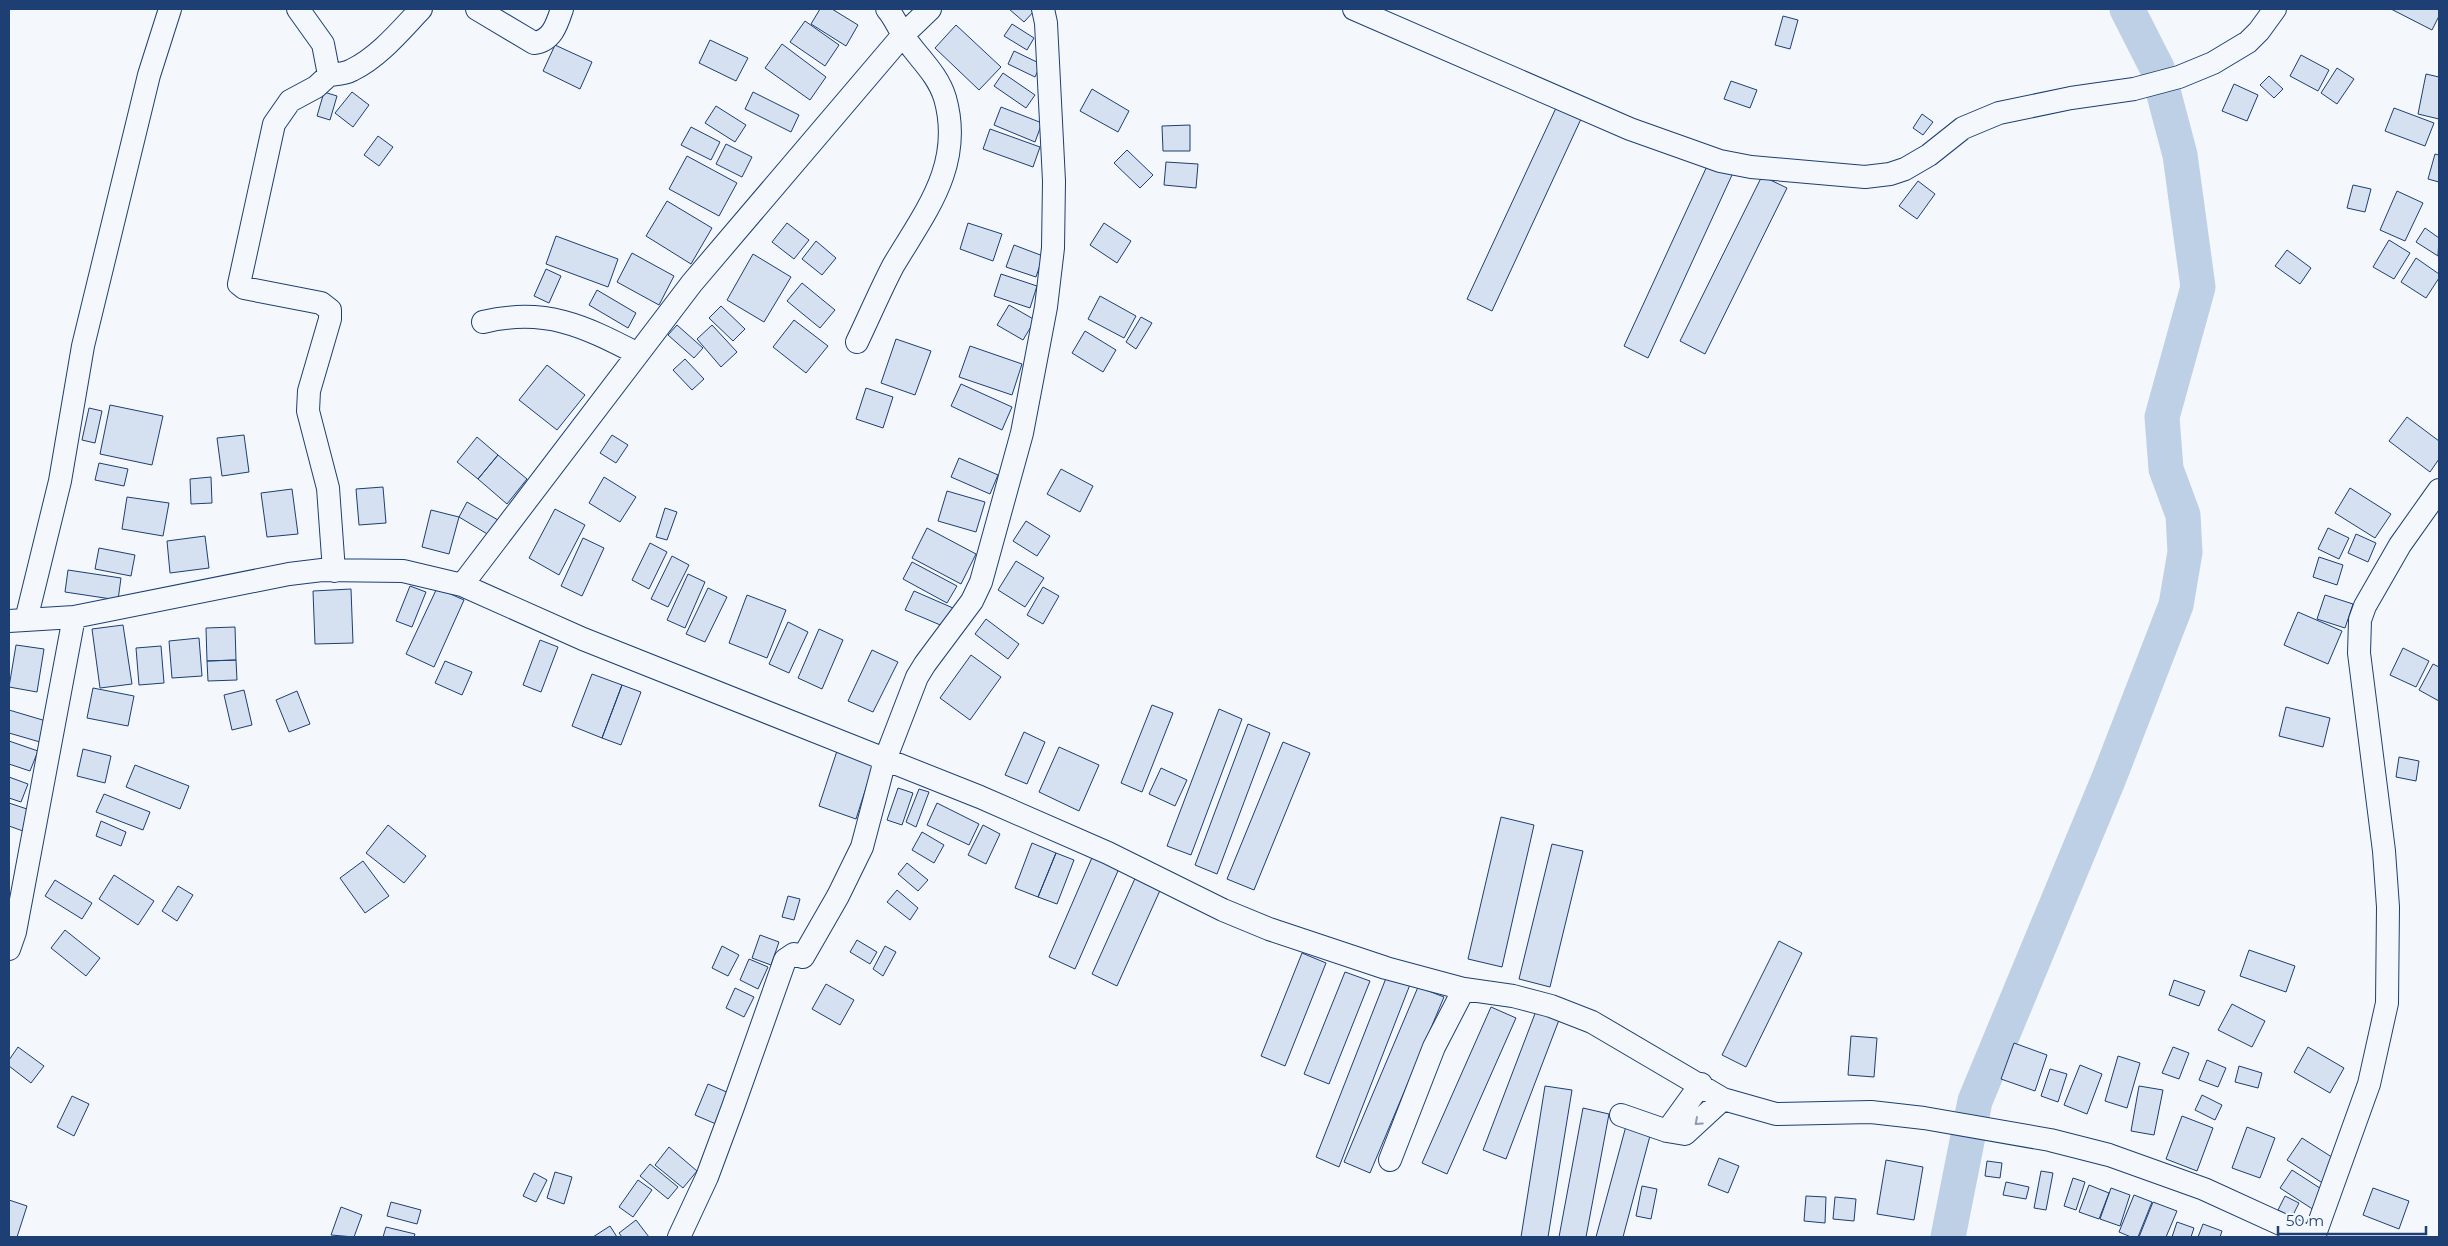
<svg xmlns="http://www.w3.org/2000/svg" width="2448" height="1246" font-family="Montserrat,sans-serif">
  <style>
    .lines { fill: none; stroke-linecap: round; stroke-linejoin: round }
    .river { stroke: #bed0e5; stroke-width: 35 }
    .building { fill: #d5e0f0; stroke: #1d3f73 }
    .minor-casing { stroke: #1d3f73; stroke-width: 24 }
    .minor { stroke: #f4f7fb; stroke-width: 22 }
    .oneway { stroke: #889bb7 }
  </style>
  <rect width="100%" height="100%" fill="#f4f7fb"/>
  <g class="lines">
    <path class="river" d="M 1948,1237 L 1975,1101 L 2109,778 L 2176,605 L 2185,552 L 2183,515 L 2166,469 L 2162,417 L 2198,287 L 2180,155 L 2157,68 L 2127,9"/>
  </g>
  <path class="building" d="M 820,9 L 832,9 L 858,25 L 846,46 L 811,24 Z
    M 1009,9 L 1036,9 L 1024,22 Z
    M 2391,9 L 2439,9 L 2439,16 L 2432,30 Z
    M 1783,16 L 1798,20 L 1790,49 L 1775,45 Z
    M 805,21 L 839,45 L 825,66 L 790,42 Z
    M 1012,24 L 1034,38 L 1027,50 L 1004,36 Z
    M 956,25 L 1001,67 L 979,90 L 935,48 Z
    M 710,40 L 748,58 L 736,81 L 699,63 Z
    M 782,44 L 826,77 L 810,100 L 765,68 Z
    M 555,45 L 592,62 L 580,89 L 543,71 Z
    M 1014,51 L 1041,64 L 1035,77 L 1008,64 Z
    M 2301,55 L 2329,70 L 2318,91 L 2290,76 Z
    M 2337,68 L 2354,79 L 2337,104 L 2321,93 Z
    M 1003,73 L 1035,95 L 1026,108 L 994,86 Z
    M 2426,74 L 2439,77 L 2439,119 L 2418,114 Z
    M 2269,76 L 2283,89 L 2274,98 L 2260,85 Z
    M 1731,81 L 1757,90 L 1750,108 L 1724,99 Z
    M 2234,84 L 2258,95 L 2247,121 L 2222,111 Z
    M 1092,89 L 1129,111 L 1118,132 L 1080,111 Z
    M 324,92 L 337,96 L 330,120 L 317,116 Z
    M 352,92 L 369,105 L 353,127 L 335,113 Z
    M 753,92 L 799,115 L 791,132 L 745,109 Z
    M 716,106 L 746,125 L 735,142 L 705,123 Z
    M 1001,107 L 1042,123 L 1035,142 L 994,125 Z
    M 1556,108 L 1581,119 L 1492,311 L 1467,299 Z
    M 2394,108 L 2434,123 L 2425,146 L 2385,131 Z
    M 1922,114 L 1933,122 L 1923,135 L 1913,128 Z
    M 1190,125 L 1190,151 L 1163,151 L 1162,126 Z
    M 691,127 L 720,142 L 711,160 L 681,145 Z
    M 990,129 L 1040,147 L 1033,167 L 983,149 Z
    M 378,136 L 393,147 L 379,166 L 364,155 Z
    M 726,144 L 752,157 L 742,177 L 716,164 Z
    M 1127,150 L 1153,175 L 1140,188 L 1114,163 Z
    M 2435,154 L 2439,155 L 2439,182 L 2428,179 Z
    M 687,156 L 737,183 L 719,216 L 669,189 Z
    M 1166,162 L 1198,164 L 1196,188 L 1164,185 Z
    M 1708,164 L 1732,175 L 1648,358 L 1624,346 Z
    M 1762,176 L 1787,188 L 1705,354 L 1680,341 Z
    M 1918,181 L 1935,194 L 1917,219 L 1899,206 Z
    M 2353,185 L 2371,189 L 2365,212 L 2347,208 Z
    M 2397,191 L 2423,203 L 2405,241 L 2380,230 Z
    M 667,201 L 712,228 L 691,264 L 646,236 Z
    M 787,223 L 809,240 L 794,259 L 772,242 Z
    M 968,223 L 1002,234 L 993,261 L 960,249 Z
    M 1104,223 L 1131,241 L 1117,263 L 1090,245 Z
    M 2425,228 L 2439,238 L 2438,256 L 2416,242 Z
    M 556,236 L 618,259 L 608,287 L 546,264 Z
    M 2389,240 L 2410,253 L 2394,279 L 2373,267 Z
    M 816,241 L 836,258 L 822,275 L 802,259 Z
    M 1014,245 L 1043,256 L 1036,277 L 1006,267 Z
    M 2287,250 L 2311,268 L 2300,284 L 2275,266 Z
    M 632,253 L 674,276 L 659,305 L 617,282 Z
    M 753,254 L 791,277 L 764,322 L 727,300 Z
    M 2416,258 L 2439,274 L 2439,278 L 2426,298 L 2401,282 Z
    M 546,269 L 561,276 L 549,303 L 534,296 Z
    M 1001,274 L 1037,286 L 1030,308 L 994,296 Z
    M 802,283 L 835,310 L 820,328 L 787,301 Z
    M 597,290 L 636,313 L 628,328 L 589,305 Z
    M 1100,296 L 1136,316 L 1124,338 L 1088,319 Z
    M 1009,305 L 1035,320 L 1023,340 L 997,325 Z
    M 721,306 L 745,329 L 733,341 L 709,318 Z
    M 1141,317 L 1152,323 L 1136,349 L 1126,342 Z
    M 794,320 L 828,346 L 806,373 L 773,347 Z
    M 677,325 L 703,348 L 694,358 L 668,335 Z
    M 712,325 L 737,352 L 721,367 L 697,339 Z
    M 1085,331 L 1116,350 L 1103,372 L 1072,353 Z
    M 896,339 L 931,351 L 915,395 L 881,383 Z
    M 970,346 L 1022,364 L 1012,395 L 959,377 Z
    M 685,359 L 704,379 L 692,390 L 673,370 Z
    M 547,365 L 585,395 L 557,430 L 519,400 Z
    M 961,384 L 1012,407 L 1002,430 L 951,406 Z
    M 866,388 L 893,397 L 883,428 L 856,419 Z
    M 110,405 L 163,416 L 152,465 L 100,454 Z
    M 89,408 L 102,411 L 95,443 L 82,440 Z
    M 2407,417 L 2439,441 L 2439,459 L 2430,472 L 2389,441 Z
    M 244,435 L 249,472 L 222,476 L 217,438 Z
    M 612,435 L 628,445 L 616,463 L 600,453 Z
    M 477,437 L 498,455 L 478,479 L 457,462 Z
    M 498,455 L 527,479 L 507,504 L 478,479 Z
    M 959,458 L 998,475 L 990,494 L 951,477 Z
    M 99,463 L 128,469 L 124,486 L 95,480 Z
    M 1061,469 L 1093,486 L 1080,512 L 1047,494 Z
    M 211,477 L 212,503 L 191,504 L 190,479 Z
    M 604,477 L 636,497 L 620,522 L 589,503 Z
    M 383,487 L 386,523 L 359,525 L 356,489 Z
    M 2350,488 L 2391,514 L 2375,538 L 2335,513 Z
    M 292,489 L 298,534 L 267,537 L 261,493 Z
    M 947,491 L 985,502 L 976,532 L 938,521 Z
    M 127,497 L 169,503 L 163,536 L 122,529 Z
    M 467,502 L 498,520 L 489,535 L 459,517 Z
    M 665,508 L 677,512 L 667,540 L 656,537 Z
    M 555,509 L 585,525 L 559,575 L 529,558 Z
    M 431,510 L 459,517 L 449,554 L 422,547 Z
    M 1026,521 L 1050,536 L 1037,556 L 1013,541 Z
    M 927,528 L 976,554 L 961,584 L 912,558 Z
    M 2328,528 L 2349,538 L 2339,559 L 2318,549 Z
    M 2356,534 L 2376,543 L 2368,562 L 2348,553 Z
    M 205,536 L 209,568 L 170,573 L 167,541 Z
    M 583,538 L 604,548 L 582,596 L 561,586 Z
    M 650,543 L 667,552 L 649,589 L 632,580 Z
    M 99,548 L 135,555 L 131,576 L 95,569 Z
    M 672,556 L 689,565 L 668,607 L 651,599 Z
    M 2319,557 L 2343,565 L 2337,585 L 2313,577 Z
    M 1016,561 L 1044,578 L 1025,607 L 998,590 Z
    M 912,562 L 957,586 L 947,603 L 903,579 Z
    M 68,570 L 121,578 L 118,600 L 65,592 Z
    M 688,574 L 705,582 L 685,628 L 667,620 Z
    M 410,586 L 426,592 L 412,627 L 396,621 Z
    M 1043,587 L 1059,596 L 1043,624 L 1027,615 Z
    M 437,588 L 464,600 L 434,667 L 406,654 Z
    M 708,588 L 727,597 L 705,642 L 686,634 Z
    M 351,589 L 353,643 L 315,644 L 313,591 Z
    M 914,591 L 953,608 L 945,627 L 905,610 Z
    M 747,595 L 786,610 L 767,658 L 729,643 Z
    M 2325,595 L 2353,604 L 2345,628 L 2317,619 Z
    M 2298,612 L 2342,631 L 2328,664 L 2284,645 Z
    M 986,619 L 1019,644 L 1008,659 L 975,634 Z
    M 788,622 L 808,632 L 789,673 L 769,664 Z
    M 123,625 L 132,684 L 100,688 L 92,629 Z
    M 235,627 L 236,660 L 207,661 L 206,628 Z
    M 819,629 L 843,640 L 822,689 L 798,678 Z
    M 199,638 L 202,676 L 172,678 L 169,641 Z
    M 540,640 L 558,647 L 541,692 L 523,685 Z
    M 16,645 L 44,649 L 37,692 L 9,687 Z
    M 161,646 L 164,683 L 139,685 L 136,648 Z
    M 2403,648 L 2429,661 L 2416,687 L 2390,675 Z
    M 872,650 L 898,662 L 873,712 L 848,701 Z
    M 971,655 L 1001,677 L 970,720 L 940,698 Z
    M 236,660 L 237,680 L 208,681 L 207,661 Z
    M 445,661 L 472,672 L 462,695 L 435,683 Z
    M 2433,664 L 2439,667 L 2439,701 L 2419,690 Z
    M 592,674 L 622,685 L 602,738 L 572,726 Z
    M 622,685 L 641,692 L 621,745 L 602,738 Z
    M 93,688 L 134,696 L 128,726 L 87,718 Z
    M 244,690 L 252,725 L 232,730 L 224,695 Z
    M 297,691 L 310,724 L 289,732 L 276,700 Z
    M 1152,705 L 1173,713 L 1142,792 L 1121,783 Z
    M 2286,707 L 2330,718 L 2323,747 L 2279,736 Z
    M 1219,709 L 1242,719 L 1191,855 L 1167,846 Z
    M 9,710 L 46,721 L 40,742 L 9,733 Z
    M 1248,724 L 1270,733 L 1217,874 L 1195,865 Z
    M 1024,732 L 1045,742 L 1027,784 L 1005,775 Z
    M 9,741 L 38,751 L 30,771 L 9,764 Z
    M 1283,742 L 1310,753 L 1254,890 L 1227,879 Z
    M 1059,747 L 1099,765 L 1079,811 L 1039,792 Z
    M 83,749 L 111,756 L 105,783 L 77,776 Z
    M 837,751 L 874,763 L 856,819 L 819,806 Z
    M 2399,757 L 2419,761 L 2416,781 L 2396,777 Z
    M 135,765 L 189,786 L 180,809 L 126,787 Z
    M 1161,768 L 1187,780 L 1175,806 L 1149,794 Z
    M 9,777 L 28,784 L 21,802 L 9,798 Z
    M 898,788 L 913,793 L 902,825 L 887,820 Z
    M 919,789 L 929,792 L 916,827 L 906,822 Z
    M 104,794 L 150,812 L 143,830 L 96,812 Z
    M 9,803 L 30,810 L 23,831 L 9,826 Z
    M 937,803 L 979,824 L 969,845 L 927,825 Z
    M 1501,817 L 1534,825 L 1502,967 L 1468,959 Z
    M 101,821 L 126,832 L 121,846 L 96,836 Z
    M 388,825 L 426,856 L 404,883 L 366,853 Z
    M 983,825 L 1000,834 L 986,864 L 968,855 Z
    M 922,832 L 944,845 L 934,863 L 912,850 Z
    M 1032,843 L 1056,853 L 1038,897 L 1015,888 Z
    M 1552,844 L 1583,851 L 1550,987 L 1519,979 Z
    M 1056,853 L 1074,860 L 1057,904 L 1038,897 Z
    M 1094,853 L 1121,864 L 1075,969 L 1049,957 Z
    M 363,861 L 389,896 L 365,913 L 340,878 Z
    M 907,863 L 928,880 L 918,891 L 898,874 Z
    M 1137,874 L 1162,886 L 1117,986 L 1092,974 Z
    M 114,875 L 154,901 L 138,925 L 99,899 Z
    M 55,880 L 92,903 L 82,919 L 45,896 Z
    M 178,886 L 193,895 L 177,921 L 162,911 Z
    M 897,890 L 918,908 L 910,920 L 887,902 Z
    M 788,896 L 800,899 L 794,920 L 782,917 Z
    M 65,930 L 100,958 L 86,976 L 51,948 Z
    M 760,935 L 779,942 L 771,965 L 752,958 Z
    M 857,940 L 877,952 L 870,964 L 850,952 Z
    M 1779,941 L 1802,953 L 1746,1067 L 1722,1055 Z
    M 722,946 L 739,955 L 728,976 L 712,968 Z
    M 885,946 L 896,952 L 883,976 L 873,969 Z
    M 2249,950 L 2295,966 L 2286,992 L 2240,976 Z
    M 1302,953 L 1326,963 L 1285,1066 L 1261,1056 Z
    M 749,959 L 768,967 L 758,989 L 740,980 Z
    M 1345,972 L 1370,981 L 1329,1084 L 1304,1074 Z
    M 1388,973 L 1411,982 L 1339,1167 L 1316,1157 Z
    M 2174,980 L 2205,991 L 2199,1006 L 2169,995 Z
    M 826,984 L 854,1000 L 840,1025 L 812,1009 Z
    M 1418,987 L 1444,997 L 1370,1173 L 1344,1162 Z
    M 735,988 L 754,997 L 744,1017 L 726,1008 Z
    M 2232,1004 L 2265,1021 L 2252,1047 L 2218,1030 Z
    M 1491,1007 L 1516,1018 L 1447,1174 L 1422,1163 Z
    M 1536,1011 L 1559,1020 L 1506,1159 L 1483,1150 Z
    M 1851,1036 L 1877,1038 L 1874,1077 L 1848,1075 Z
    M 2014,1043 L 2047,1055 L 2035,1091 L 2001,1079 Z
    M 18,1047 L 44,1066 L 31,1083 L 9,1066 L 9,1060 Z
    M 2173,1047 L 2189,1053 L 2179,1079 L 2162,1073 Z
    M 2308,1047 L 2344,1068 L 2330,1093 L 2294,1072 Z
    M 2118,1056 L 2140,1063 L 2127,1108 L 2105,1101 Z
    M 2207,1060 L 2226,1068 L 2218,1087 L 2199,1080 Z
    M 2080,1065 L 2102,1074 L 2087,1114 L 2064,1105 Z
    M 2239,1066 L 2262,1073 L 2258,1088 L 2235,1082 Z
    M 2050,1069 L 2067,1074 L 2058,1102 L 2041,1096 Z
    M 708,1084 L 729,1093 L 716,1124 L 695,1115 Z
    M 1545,1086 L 1572,1090 L 1548,1237 L 1521,1237 Z
    M 2139,1086 L 2163,1090 L 2154,1135 L 2131,1131 Z
    M 2202,1095 L 2222,1105 L 2215,1120 L 2195,1110 Z
    M 72,1096 L 89,1104 L 74,1136 L 57,1127 Z
    M 1583,1108 L 1609,1114 L 1586,1237 L 1559,1237 Z
    M 2182,1116 L 2213,1128 L 2197,1171 L 2166,1159 Z
    M 1626,1126 L 1651,1132 L 1623,1237 L 1596,1237 Z
    M 2247,1127 L 2275,1138 L 2260,1178 L 2232,1168 Z
    M 2302,1138 L 2338,1161 L 2324,1184 L 2287,1160 Z
    M 669,1147 L 697,1171 L 683,1188 L 655,1165 Z
    M 1719,1158 L 1739,1166 L 1728,1193 L 1708,1185 Z
    M 1886,1160 L 1923,1167 L 1914,1220 L 1877,1214 Z
    M 1987,1161 L 2002,1163 L 2000,1178 L 1985,1176 Z
    M 650,1164 L 678,1187 L 668,1199 L 640,1176 Z
    M 2292,1170 L 2326,1192 L 2314,1210 L 2280,1188 Z
    M 2041,1171 L 2053,1173 L 2046,1210 L 2034,1208 Z
    M 555,1172 L 572,1177 L 564,1204 L 547,1198 Z
    M 534,1173 L 547,1180 L 536,1202 L 523,1196 Z
    M 2073,1178 L 2085,1182 L 2076,1210 L 2064,1206 Z
    M 638,1180 L 652,1190 L 633,1217 L 619,1207 Z
    M 2006,1182 L 2029,1187 L 2026,1199 L 2003,1195 Z
    M 2089,1185 L 2109,1193 L 2099,1219 L 2079,1212 Z
    M 1642,1186 L 1657,1189 L 1651,1219 L 1636,1216 Z
    M 2111,1188 L 2130,1195 L 2120,1226 L 2100,1219 Z
    M 2373,1188 L 2409,1201 L 2399,1229 L 2363,1215 Z
    M 2134,1195 L 2152,1202 L 2138,1237 L 2131,1237 L 2119,1232 Z
    M 1806,1196 L 1826,1197 L 1825,1223 L 1804,1221 Z
    M 2285,1196 L 2299,1203 L 2292,1217 L 2278,1210 Z
    M 1835,1197 L 1856,1199 L 1854,1221 L 1833,1219 Z
    M 9,1200 L 27,1206 L 17,1237 L 9,1237 Z
    M 391,1202 L 421,1210 L 417,1224 L 387,1216 Z
    M 2153,1202 L 2177,1211 L 2166,1237 L 2139,1237 Z
    M 341,1207 L 362,1215 L 354,1237 L 331,1235 Z
    M 636,1220 L 649,1237 L 622,1237 L 619,1233 Z
    M 2177,1222 L 2194,1228 L 2191,1237 L 2172,1237 Z
    M 2203,1224 L 2222,1231 L 2220,1237 L 2198,1237 Z
    M 610,1226 L 617,1237 L 593,1237 Z
    M 386,1227 L 415,1234 L 414,1237 L 383,1237 Z"/>
  <g class="lines">
    <g class="minor-casing">
      <path id="minor" d="M 298,9 L 323,44 L 329,75 L 316,87 L 290,101 L 274,124 L 239,284 L 244,288 L 321,303 L 330,310 L 330,319 L 309,391 L 308,411 L 328,488 L 334,571
        M 477,9 L 534,43 C 552,41 557,24 562,9
        M 1354,9 L 1630,129 L 1720,161 L 1751,167 L 1865,177 L 1890,174 L 1905,169 L 1929,155 L 1963,128 L 1999,113 L 2071,98 L 2134,89 L 2179,77 L 2213,63 L 2248,42 L 2259,31 L 2275,9
        M 329,75 C 337,74 345,74 352,70 C 379,57 401,30 421,9
        M 483,322 C 545,307 584,326 638,354
        M 857,342 C 869,317 880,291 893,266 C 925,212 964,165 945,98 C 937,72 916,56 903,35 C 897,25 894,17 887,9
        M 462,585 L 692,283 L 903,35 L 930,9
        M 26,620 L 60,481 L 83,346 L 149,75 L 170,9
        M 9,621 L 74,617 L 289,574 L 322,570 L 403,571 L 462,585 L 583,639 L 980,797 L 1108,853 L 1223,910 L 1269,929 L 1386,968 L 1464,989 L 1513,996 L 1551,1006 L 1592,1022 L 1723,1099 L 1776,1114 L 1871,1112 L 1924,1118 L 2050,1140 L 2109,1155 L 2204,1189 L 2309,1237
        M 9,949 L 15,932 L 74,617
        M 1621,1115 L 1667,1131 L 1685,1134 L 1723,1099
        M 1667,1131 L 1701,1084
        M 1390,1160 L 1434,1047 L 1464,989
        M 679,1237 L 707,1177 L 733,1107 L 785,960 L 794,954 L 803,957 L 838,896 L 862,847 L 885,760 L 917,677 L 925,664 L 972,601 L 981,582 L 1022,433 L 1046,307 L 1053,248 L 1054,181 L 1046,23 L 1043,9
        M 2314,1237 L 2369,1084 L 2387,1003 L 2388,907 L 2384,851 L 2359,653 L 2360,620 L 2365,606 L 2400,545 L 2439,490"/>
    </g>
    <use href="#minor" class="minor"/>
  </g>
  <defs><path id="oneway-chevron" d="M-2-3.5L2.5 0L-2 3.5" fill="none" stroke-width="1.6" stroke-linecap="round" stroke-linejoin="round" transform="scale(1.25)"/></defs>
  <use class="oneway" href="#oneway-chevron" transform="translate(1698 1122) rotate(138)"/>
  <rect width="2448" height="1246" fill="none" stroke="#1d3f73" stroke-width="20"/>
  <path d="M2278 1226v8h148v-8" fill="none" stroke="#1d3f73" stroke-width="2.5"/>
  <text x="2286" y="1226" font-size="15" fill="#1d3f73" stroke="#f4f7fb" stroke-width="4" paint-order="stroke">50 m</text>
</svg>
